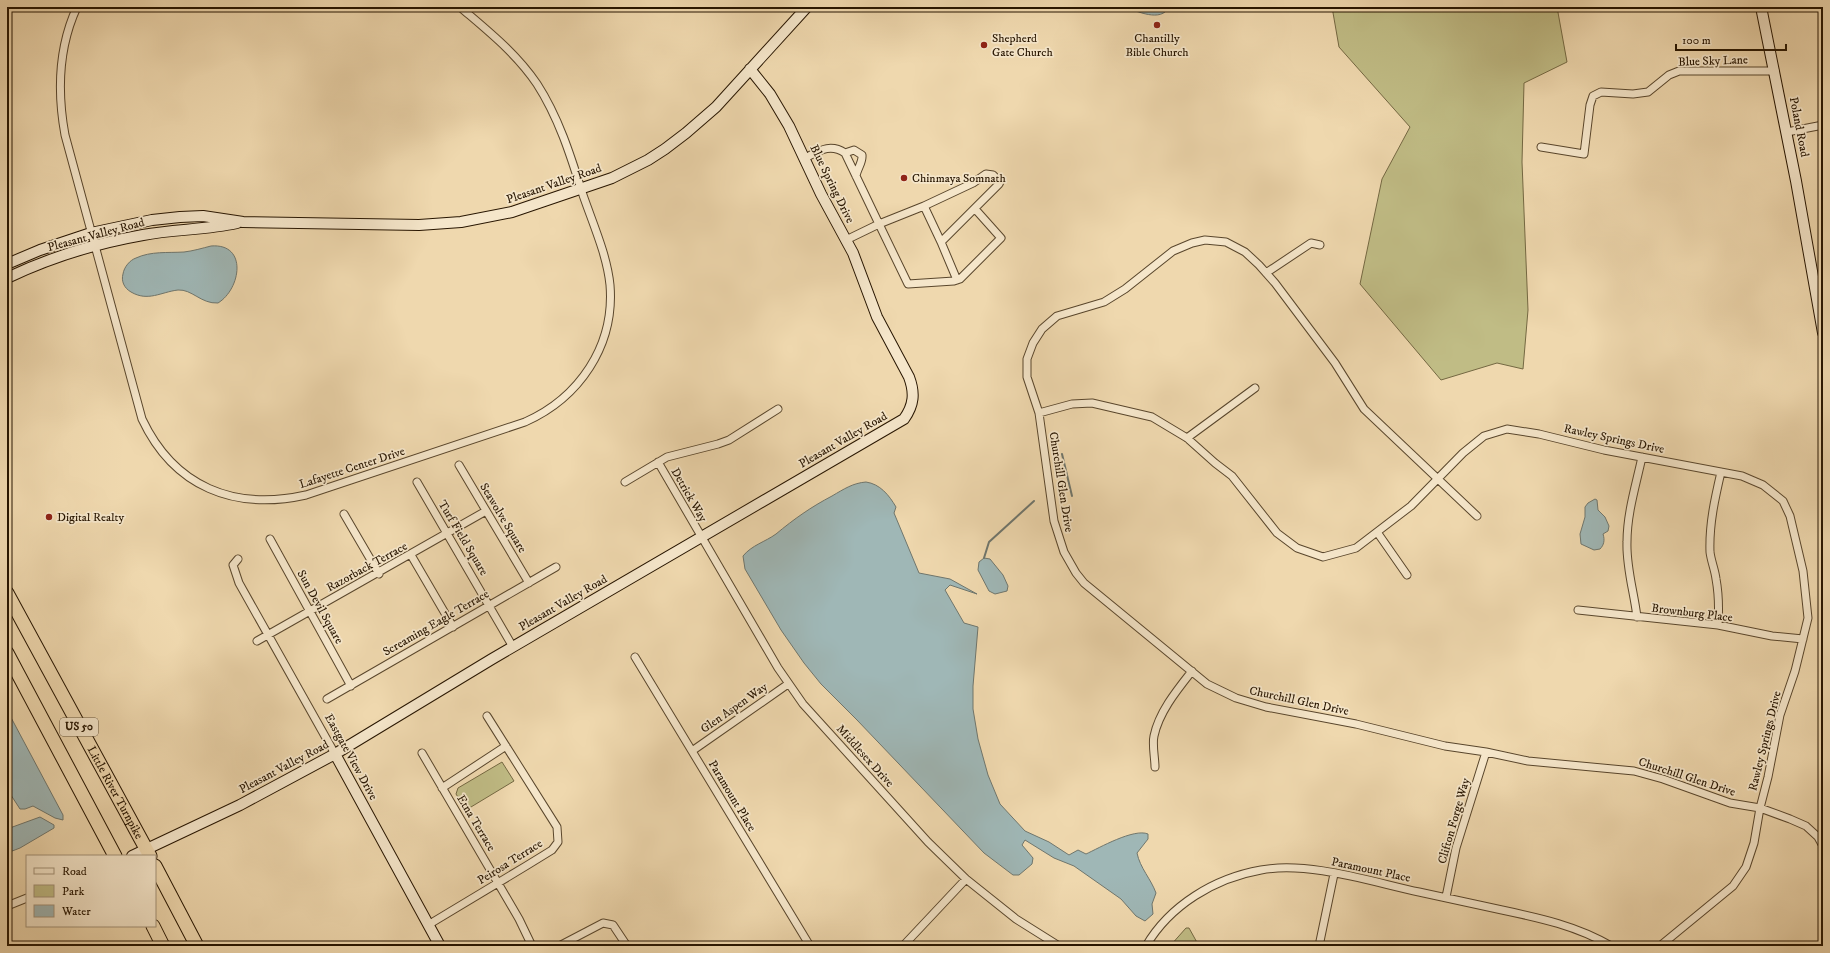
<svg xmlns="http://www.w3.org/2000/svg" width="1830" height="953" font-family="'IM FELL DW Pica',serif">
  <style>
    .green { fill: #c0bc85; stroke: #746842 }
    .water { fill: #9fb7b6; stroke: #6f766d }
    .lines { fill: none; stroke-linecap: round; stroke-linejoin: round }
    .stream { stroke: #6f766d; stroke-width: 2 }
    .street-casing { stroke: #59462c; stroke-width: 9 }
    .secondary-casing { stroke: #271500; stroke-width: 12 }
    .highway-casing { stroke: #271500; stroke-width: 15 }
    .street { stroke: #f5e6ca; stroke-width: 7 }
    .secondary { stroke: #f5e6ca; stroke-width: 10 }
    .highway { stroke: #efd8ae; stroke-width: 13 }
    .poi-dot { fill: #8f2418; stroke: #f5e6ca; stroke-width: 1.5 }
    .labels { text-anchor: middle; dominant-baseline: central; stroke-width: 3.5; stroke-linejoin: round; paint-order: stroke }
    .shield { fill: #f5e6ca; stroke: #65543d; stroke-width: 1 }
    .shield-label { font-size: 11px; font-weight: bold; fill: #271500 }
    .poi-label { font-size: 12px; fill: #271500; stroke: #f5e6ca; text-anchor: start }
    .street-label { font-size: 12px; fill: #271500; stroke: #f5e6ca }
  </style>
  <rect width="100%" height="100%" fill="#efd8ae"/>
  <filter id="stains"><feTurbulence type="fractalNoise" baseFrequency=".005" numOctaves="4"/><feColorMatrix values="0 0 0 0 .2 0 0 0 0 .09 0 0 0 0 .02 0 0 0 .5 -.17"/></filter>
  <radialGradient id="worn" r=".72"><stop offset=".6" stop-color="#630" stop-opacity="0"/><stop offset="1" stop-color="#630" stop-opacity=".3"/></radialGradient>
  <path class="green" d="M 1332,7 L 1557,7 L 1567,62 L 1524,83 L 1522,162 L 1528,310 L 1523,369 L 1497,363 L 1441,380 L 1360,284 L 1382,179 L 1410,127 L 1339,47 Z
    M 502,762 L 514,781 L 466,810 L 456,794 L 458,788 Z
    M 1186,928 L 1189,928 L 1199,946 L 1170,946 Z"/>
  <path class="water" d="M 1124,7 L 1169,7 C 1161,23 1137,11 1124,7 Z
    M 211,246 C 248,243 241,289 218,303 C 201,304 192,289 178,290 C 161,292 148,302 131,292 C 124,288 121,281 123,274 C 124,267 130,260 136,258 C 151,251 168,253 184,252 C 193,251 203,248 211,246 Z
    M 866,482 C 880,484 889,495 896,507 L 894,513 L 919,573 L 950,579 L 977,594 L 950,585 L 945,590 L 964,623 L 978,627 L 973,686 L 973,709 L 978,739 L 988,775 L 1000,804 L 1025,831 L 1049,842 L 1069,855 L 1078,850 L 1086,854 C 1099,848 1134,828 1148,834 L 1148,839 L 1137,853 C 1140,868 1151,879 1156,893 L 1152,904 L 1153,914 L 1145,921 L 1136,916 L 1121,899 L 1074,866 L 1054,858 L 1025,840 L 1022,845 L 1033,858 L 1032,864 L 1019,875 L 1013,875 L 984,853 L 857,720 L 821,684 L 804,663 L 781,630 L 745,569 L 743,556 C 752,545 765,542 776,534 C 794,519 811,507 832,496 C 844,489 853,483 866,482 Z
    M 1595,499 L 1597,500 L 1598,510 L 1605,517 L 1609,526 L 1608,531 L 1603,534 C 1605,540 1604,545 1600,549 L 1594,550 L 1581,544 L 1580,534 L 1585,517 L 1585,507 L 1588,503 Z
    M 984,558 L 990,559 L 1003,575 L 1008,586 L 1007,591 L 995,594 L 989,591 L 978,570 L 979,562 Z
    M 7,710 L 63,815 L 63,820 L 55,818 L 33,806 L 25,809 L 20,809 L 7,789 Z
    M 40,817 L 54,825 L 54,828 L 20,848 L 7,853 L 7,829 Z"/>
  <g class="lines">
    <path class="stream" d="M 1062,454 L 1072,496
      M 984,558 L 989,542 L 1034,501"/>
    <g class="street-casing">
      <path id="street" d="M 77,7 C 58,48 57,91 65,135 L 142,419 C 174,487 234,511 306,495 L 525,422 C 579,398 615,346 610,285 C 607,255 593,224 583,195 C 571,157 559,118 537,84 C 516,53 488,31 460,7
        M 1787,132 L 1823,125
        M 1541,147 L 1584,154 L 1590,105 L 1593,96 L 1601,92 L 1633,94 L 1648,92 L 1669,75 L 1679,71 L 1775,71
        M 845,153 L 854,150 L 862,155 C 863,162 857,169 856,176
        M 805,158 C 819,151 830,143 845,153 L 879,224 L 924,206 L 941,242
        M 924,206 L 973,183 L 986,174 L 993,175 L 1000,182 L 999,184 L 972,211
        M 846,240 L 879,224 L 908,284 L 954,281 L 960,279 L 1001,238 L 976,210 L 972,211 L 941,242 L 957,280
        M 1266,273 L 1311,243 L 1320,245
        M 1039,413 L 1072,404 L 1092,403 L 1152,417 L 1187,438 L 1215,463 L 1232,476 L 1277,533 L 1297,548 L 1323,557 L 1356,548 L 1411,506 L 1463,453 L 1484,436 L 1507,429 L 1539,434 L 1604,450 L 1742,476 L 1763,485 L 1783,501 L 1790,516 L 1803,571 L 1808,618 L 1795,671 L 1780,715 L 1768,777 L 1760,808 L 1754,843 L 1746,867 L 1733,886 L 1660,946
        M 1187,438 L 1255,388
        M 658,462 L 778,668 L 803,704 L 928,842 L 966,879 L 1016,919 L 1059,946
        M 459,465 L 529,583
        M 417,482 L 513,647
        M 625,482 L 667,457 L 718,444 L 729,440 L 778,409
        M 344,514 L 379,574
        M 1477,516 L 1364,409 L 1335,363 L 1275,283 L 1259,265 L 1245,252 L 1226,242 L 1205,240 L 1192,243 L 1173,251 L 1125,289 L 1104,302 L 1057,316 L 1042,329 L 1033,343 L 1027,359 L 1027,377 L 1039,413 L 1054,521 L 1064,552 L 1076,573 L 1084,583 L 1207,684 L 1236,698 L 1266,707 L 1356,724 L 1445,746 L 1486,752 L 1528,761 L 1634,771 L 1663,779 L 1730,803 L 1760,808 L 1790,819 L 1806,826 L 1818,837 L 1823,846
        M 1377,532 L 1407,575
        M 270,539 L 351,686
        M 411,555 L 453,627
        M 238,559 L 233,565 L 239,583 L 335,754
        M 1578,610 L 1718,625 L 1772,636 L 1803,639
        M 1637,617 C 1634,592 1626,567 1627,542 C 1627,513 1636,485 1642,457
        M 1718,625 C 1719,609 1719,595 1716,579 C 1715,570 1711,561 1710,552 C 1709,524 1715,498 1721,472
        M 257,641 L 486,511
        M 635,657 L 810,946
        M 327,699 L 556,567
        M 692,751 L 788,684
        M 422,753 L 519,919 L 532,946
        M 1155,767 C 1155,758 1152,745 1154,736 C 1159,712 1177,690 1192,671
        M 442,788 L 506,746
        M 1446,897 L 1456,848 L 1486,752
        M 7,906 L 27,898
        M 428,925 L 526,866 L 552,850 L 558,842 L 557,827 L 487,716
        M 559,946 L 603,923 L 613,925 L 627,946
        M 903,946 L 966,879
        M 1146,946 C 1170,905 1215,878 1261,870 C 1309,861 1372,882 1419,892 C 1447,898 1475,904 1502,910 C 1540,918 1577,926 1611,946
        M 1319,946 L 1334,874"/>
    </g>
    <g class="secondary-casing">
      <path id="secondary" d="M 1761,7 L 1796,181 L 1823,333
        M 7,264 L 40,250 L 91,233 L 152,220 L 180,217 L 203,216 L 243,222 L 419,225 L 461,222 L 512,212 L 612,178 L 648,160 L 665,149 L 686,133 L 716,107 L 807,7
        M 7,278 C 49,258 97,243 143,235 C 174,229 206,230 237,223
        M 335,754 L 440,946
        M 132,856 L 240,805 L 335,754 L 492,659 L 904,419 C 914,405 915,393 909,377 L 877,317 L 853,253 L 821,194 L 789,126 L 770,94 L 750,69"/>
    </g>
    <g class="highway-casing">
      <g id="highway">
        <path id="s1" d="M 7,593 L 150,856"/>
        <path d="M 7,653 L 115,856"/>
        <path d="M 155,866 L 197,946"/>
        <path d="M 153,926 L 163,946"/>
      </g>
    </g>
    <use href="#street" class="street"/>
    <use href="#secondary" class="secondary"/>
    <use href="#highway" class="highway"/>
  </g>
  <g class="poi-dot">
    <circle cx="1157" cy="25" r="4"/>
    <circle cx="984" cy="45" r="4"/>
    <circle cx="904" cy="178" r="4"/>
    <circle cx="49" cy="517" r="4"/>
  </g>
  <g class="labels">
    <rect class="shield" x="60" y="718" width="38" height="18" rx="3"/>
    <g class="shield-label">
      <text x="79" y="727">US 50</text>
    </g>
    <g class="poi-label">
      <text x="992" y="38">Shepherd<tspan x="992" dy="14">Gate Church</tspan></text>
      <text x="1157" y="38" text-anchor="middle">Chantilly<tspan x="1157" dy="14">Bible Church</tspan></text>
      <text x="912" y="178">Chinmaya Somnath</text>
      <text x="57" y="517">Digital Realty</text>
    </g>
    <g class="street-label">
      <text transform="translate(1713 61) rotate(-2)">Blue Sky Lane</text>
      <text transform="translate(1799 127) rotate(79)">Poland Road</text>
      <text transform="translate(554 184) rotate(-19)">Pleasant Valley Road</text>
      <text transform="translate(832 184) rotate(64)">Blue Spring Drive</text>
      <text transform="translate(96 235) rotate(-15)">Pleasant Valley Road</text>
      <text transform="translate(1614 439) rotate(12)">Rawley Springs Drive</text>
      <text transform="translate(843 440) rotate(-30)">Pleasant Valley Road</text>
      <text transform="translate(352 468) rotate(-18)">Lafayette Center Drive</text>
      <text transform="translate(1061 482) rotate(81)">Churchill Glen Drive</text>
      <text transform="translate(689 495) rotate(60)">Detrick Way</text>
      <text transform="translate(503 518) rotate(59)">Seawolve Square</text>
      <text transform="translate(463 538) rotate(59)">Turf Field Square</text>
      <text transform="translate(367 567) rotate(-29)">Razorback Terrace</text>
      <text transform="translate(563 603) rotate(-30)">Pleasant Valley Road</text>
      <text transform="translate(320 607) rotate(61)">Sun Devil Square</text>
      <text transform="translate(1692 613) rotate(7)">Brownburg Place</text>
      <text transform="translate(436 623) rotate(-30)">Screaming Eagle Terrace</text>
      <text transform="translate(1299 701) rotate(12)">Churchill Glen Drive</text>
      <text transform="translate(734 708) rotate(-35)">Glen Aspen Way</text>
      <text transform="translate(1765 741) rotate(-76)">Rawley Springs Drive</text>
      <text transform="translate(865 756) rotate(48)">Middlesex Drive</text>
      <text transform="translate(351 757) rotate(61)">Eastgate View Drive</text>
      <text transform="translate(284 767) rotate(-28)">Pleasant Valley Road</text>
      <text transform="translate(1687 777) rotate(18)">Churchill Glen Drive</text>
      <text stroke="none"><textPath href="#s1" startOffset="227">Little River Turnpike</textPath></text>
      <text transform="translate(732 796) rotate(59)">Paramount Place</text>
      <text transform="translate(1454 821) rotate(-74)">Clifton Forge Way</text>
      <text transform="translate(476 823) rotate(59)">Etna Terrace</text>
      <text transform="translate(510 862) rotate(-32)">Peirosa Terrace</text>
      <text transform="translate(1371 870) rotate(12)">Paramount Place</text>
    </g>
  </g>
  <rect width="1830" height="953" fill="none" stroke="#efd8ae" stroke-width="24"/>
  <rect x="8" y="8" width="1814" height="937" fill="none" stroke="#271500" stroke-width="2"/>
  <rect x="12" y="12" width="1806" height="929" fill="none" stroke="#271500"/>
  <rect x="26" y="855" width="130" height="72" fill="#f5e6ca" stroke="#a39279"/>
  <rect x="34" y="868" width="20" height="6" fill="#f5e6ca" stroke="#a39279"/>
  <text x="62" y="875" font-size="12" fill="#271500">Road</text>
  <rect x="34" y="885" width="20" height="12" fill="#c0bc85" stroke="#a39279"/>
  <text x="62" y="895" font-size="12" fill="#271500">Park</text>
  <rect x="34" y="905" width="20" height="12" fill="#9fb7b6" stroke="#a39279"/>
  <text x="62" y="915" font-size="12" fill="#271500">Water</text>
  <path d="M1676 44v6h110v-6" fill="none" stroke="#271500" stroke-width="2"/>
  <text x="1682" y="44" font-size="12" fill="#271500" stroke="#f5e6ca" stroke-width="3" paint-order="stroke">100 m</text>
  <rect width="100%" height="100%" filter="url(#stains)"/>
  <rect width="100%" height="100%" fill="url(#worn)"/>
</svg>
